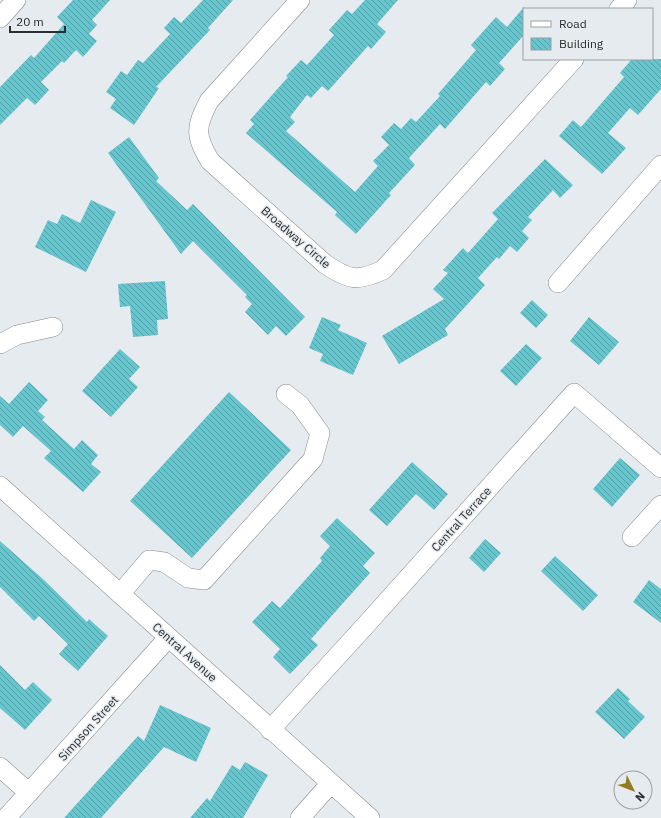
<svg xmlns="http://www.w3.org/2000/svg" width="661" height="818" font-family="'IBM Plex Sans',sans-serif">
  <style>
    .building { fill: url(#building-back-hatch) }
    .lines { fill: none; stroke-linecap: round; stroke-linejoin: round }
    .minor-casing { stroke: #83888b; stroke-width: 20 }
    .minor { stroke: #fff; stroke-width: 19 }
    .labels { text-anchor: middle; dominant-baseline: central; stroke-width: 3; stroke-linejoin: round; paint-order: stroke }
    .street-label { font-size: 12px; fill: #2b2d2e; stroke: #e5ebee }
  </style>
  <defs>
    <pattern id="building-back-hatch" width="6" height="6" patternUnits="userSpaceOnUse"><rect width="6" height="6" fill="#67c5ce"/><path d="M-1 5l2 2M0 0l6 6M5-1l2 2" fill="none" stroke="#55a0a8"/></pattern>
  </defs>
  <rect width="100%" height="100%" fill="#e5ebee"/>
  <path class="building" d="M 73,0 L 110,0 L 92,20 L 97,25 L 89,34 L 97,41 L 83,57 L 76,50 L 64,63 L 62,61 L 41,82 L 49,90 L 35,105 L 27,98 L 0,125 L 0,87 L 31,55 L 34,58 L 64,24 L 57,17 Z
    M 203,0 L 233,0 L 208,28 L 210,30 L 156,87 L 159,88 L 134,125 L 110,108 L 116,99 L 106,92 L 121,71 L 127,75 L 138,60 L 143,63 L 170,34 L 164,28 L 174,17 L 181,23 Z
    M 365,0 L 398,0 L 377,24 L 386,32 L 371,49 L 368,46 L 328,91 L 322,86 L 311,98 L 307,95 L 290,117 L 295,122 L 286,131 L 355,192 L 378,166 L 373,161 L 389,145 L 381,137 L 394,123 L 401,129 L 411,118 L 416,122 L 440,96 L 438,94 L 476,50 L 471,45 L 496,17 L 507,27 L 524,7 L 524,35 L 499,63 L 505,69 L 490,86 L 486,82 L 445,129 L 440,124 L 409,158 L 415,165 L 389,193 L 391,195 L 356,234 L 335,215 L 337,212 L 246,133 L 254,124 L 250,120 L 288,77 L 286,76 L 301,60 L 307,65 L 334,35 L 329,30 L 347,10 L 352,14 Z
    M 632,59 L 661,59 L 661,89 L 638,115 L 630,108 L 608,133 L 626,148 L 602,174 L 559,136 L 573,120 L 581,127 L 624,77 L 620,73 Z
    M 129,137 L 159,178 L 156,181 L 187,210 L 193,204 L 305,317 L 286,336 L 276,326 L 268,335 L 245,312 L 252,304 L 245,297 L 247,295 L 193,241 L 181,254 L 108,153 Z
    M 545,159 L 573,185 L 560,198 L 553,190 L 528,217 L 532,220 L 522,231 L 529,238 L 517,252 L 510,246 L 499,259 L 497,257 L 478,278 L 485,285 L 445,329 L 448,335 L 399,364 L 382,336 L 444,299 L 433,289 L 448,273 L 443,270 L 463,248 L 468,253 L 498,219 L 492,213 Z
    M 91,200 L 116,212 L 86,272 L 35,247 L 48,220 L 57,224 L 62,214 L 80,223 Z
    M 165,281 L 168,319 L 157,320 L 158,335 L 133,337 L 130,306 L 120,307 L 118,284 Z
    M 532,300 L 548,315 L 536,328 L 520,313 Z
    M 322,317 L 341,325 L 338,330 L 367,343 L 353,375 L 320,361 L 323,354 L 309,348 Z
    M 589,317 L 619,342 L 599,365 L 570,341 Z
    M 526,344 L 542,358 L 516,386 L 500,371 Z
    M 120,349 L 140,367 L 129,379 L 138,387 L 111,417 L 82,391 Z
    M 29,382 L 48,400 L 38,411 L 45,417 L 42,420 L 74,449 L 82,440 L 98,455 L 91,464 L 101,472 L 83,492 L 44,458 L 51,451 L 23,426 L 13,437 L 0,425 L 0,396 L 9,404 Z
    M 229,392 L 291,450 L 192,558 L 130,501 Z
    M 620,458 L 640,475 L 612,507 L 593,489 Z
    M 412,462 L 448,494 L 434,510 L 416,494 L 387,526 L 369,510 Z
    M 337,518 L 375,553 L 363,566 L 370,573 L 311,639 L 318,645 L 290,674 L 273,657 L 280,649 L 252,622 L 272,601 L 280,608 L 322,561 L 320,558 L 330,546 L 320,536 Z
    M 485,539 L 501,553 L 484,572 L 469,558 Z
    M 0,541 L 44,580 L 87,622 L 89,619 L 108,636 L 78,671 L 59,654 L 68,644 L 39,616 L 34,621 L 0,587 Z
    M 555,556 L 598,595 L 583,611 L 541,571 Z
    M 649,580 L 661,589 L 661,623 L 633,602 Z
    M 0,665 L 25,690 L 33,682 L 52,700 L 25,730 L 0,708 Z
    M 618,688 L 630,699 L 628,701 L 645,717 L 624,739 L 595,712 Z
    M 160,705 L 211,728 L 196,762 L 164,747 L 101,818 L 64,818 L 138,736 L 144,741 Z
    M 245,762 L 268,775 L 243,818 L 190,818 L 207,798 L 210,801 L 232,765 L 240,770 Z"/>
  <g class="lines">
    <g class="minor-casing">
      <path id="minor" d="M 300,0 L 209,101 C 195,128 195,135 210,161 L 325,264 C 349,280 357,282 383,270 L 574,59
        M 619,9 L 627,0
        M 0,18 L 16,0
        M 558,283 L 661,165
        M 0,344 L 17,335 L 53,327
        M 0,486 L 370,818
        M 632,537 L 661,505
        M 120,594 L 149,560 L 164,562 L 188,578 L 204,580 L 313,459 L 320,433 L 300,405 L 286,394
        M 270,730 L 364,627 L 574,393 L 661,468
        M 0,767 L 29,793
        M 6,818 L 168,638
        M 300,818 L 331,783"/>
    </g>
    <use href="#minor" class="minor"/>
  </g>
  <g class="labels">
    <g class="street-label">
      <text transform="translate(296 237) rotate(41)">Broadway Circle</text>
      <text transform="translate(461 519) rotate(-48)">Central Terrace</text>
      <text transform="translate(185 652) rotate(42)">Central Avenue</text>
      <text transform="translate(88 728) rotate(-48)">Simpson Street</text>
    </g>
  </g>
  <rect x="523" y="8" width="130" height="52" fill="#e5ebee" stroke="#9b9fa1"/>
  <rect x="531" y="21" width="20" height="6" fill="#ffffff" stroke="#9b9fa1"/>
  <text x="559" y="28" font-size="12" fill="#2b2d2e">Road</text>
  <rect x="531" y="38" width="20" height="12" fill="url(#building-back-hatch)" stroke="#9b9fa1"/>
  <text x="559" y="48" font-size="12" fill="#2b2d2e">Building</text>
  <g transform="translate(633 790) rotate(133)"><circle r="19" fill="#e5ebee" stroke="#9b9fa1"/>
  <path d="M0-3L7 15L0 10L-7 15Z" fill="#927b21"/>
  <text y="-6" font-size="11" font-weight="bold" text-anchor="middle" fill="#2b2d2e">N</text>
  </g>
  <path d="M10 26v6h55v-6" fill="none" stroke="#2b2d2e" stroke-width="2"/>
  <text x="16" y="26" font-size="12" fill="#2b2d2e" stroke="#e5ebee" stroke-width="3" paint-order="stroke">20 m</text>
</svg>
